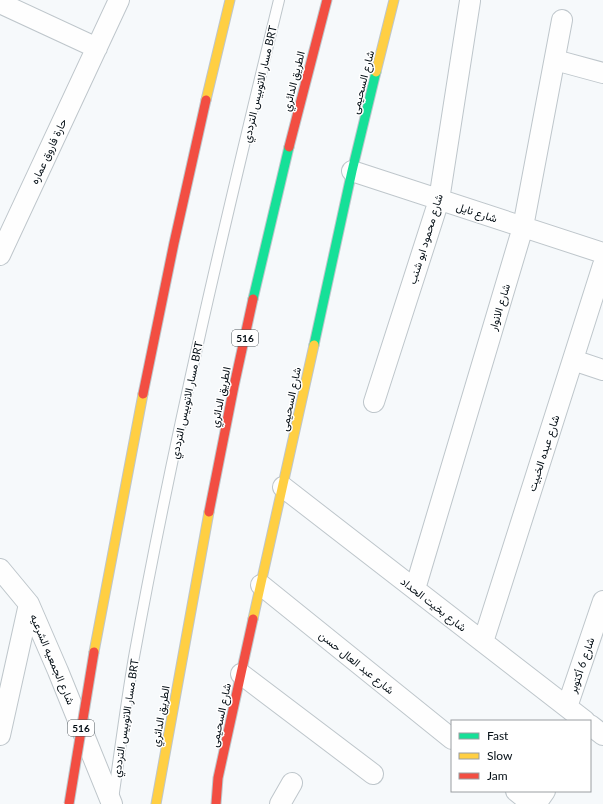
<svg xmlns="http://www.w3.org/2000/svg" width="603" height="804" font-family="Lato,Vazirmatn,sans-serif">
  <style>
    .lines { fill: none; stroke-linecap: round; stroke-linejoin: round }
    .lane-casing { stroke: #bec6cb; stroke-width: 12 }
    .street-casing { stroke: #bec6cb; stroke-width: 22 }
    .fast-casing { stroke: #bec6cb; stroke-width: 11 }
    .slow-casing { stroke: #bec6cb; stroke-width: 11 }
    .jam-casing { stroke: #bec6cb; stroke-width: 11 }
    .lane { stroke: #fefefe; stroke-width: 10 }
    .street { stroke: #fefefe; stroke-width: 20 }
    .fast { stroke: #16e098; stroke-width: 9 }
    .slow { stroke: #ffcf43; stroke-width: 9 }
    .jam { stroke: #f24e42; stroke-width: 9 }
    .jam-bridge-casing { stroke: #bec6cb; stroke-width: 11; stroke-linecap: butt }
    .jam-bridge { stroke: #f24e42; stroke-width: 9 }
    .labels { text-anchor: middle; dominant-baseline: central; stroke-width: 3; stroke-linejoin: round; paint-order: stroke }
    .shield { fill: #fff; stroke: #4f565a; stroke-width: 1 }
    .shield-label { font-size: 10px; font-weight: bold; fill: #030d14 }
    .street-label { font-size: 11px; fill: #030d14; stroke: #fff }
  </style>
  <rect width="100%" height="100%" fill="#f6f9fb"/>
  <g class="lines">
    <g class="lane-casing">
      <path id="lane" d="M 113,799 C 120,751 126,704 134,657 C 174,436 226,218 279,0"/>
    </g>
    <g class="street-casing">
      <path id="street" d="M 0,3 L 97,48
        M 555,60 L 603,73
        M 352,171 L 603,253
        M 0,255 L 119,0
        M 573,360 L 603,370
        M 374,402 L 439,200 L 470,1
        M 283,487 L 585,721
        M 0,569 L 29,604 L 58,671 L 112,804
        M 261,585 L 452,739
        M 415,589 L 523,227 L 562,20
        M 483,642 L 603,265
        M 241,674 L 373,774
        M 567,707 L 603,601
        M 590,725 L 603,735
        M 0,735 L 29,604
        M 516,791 L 532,804
        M 280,804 L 292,783
        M 536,804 L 545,791"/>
    </g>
    <g class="fast-casing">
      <path id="fast" d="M 253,299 L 289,147
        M 314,345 L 352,171 L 376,72"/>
    </g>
    <g class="slow-casing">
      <path id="slow" d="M 376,72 L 394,0
        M 206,100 L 230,0
        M 253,619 L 314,345
        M 94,652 L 143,394
        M 156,804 L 209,512"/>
    </g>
    <g class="jam-casing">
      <path id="jam" d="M 289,147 L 327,0
        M 143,394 L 174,243 L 206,100
        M 209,512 L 234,386 L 253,299
        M 216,804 L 218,778 L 253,619"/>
    </g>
    <use href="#lane" class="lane"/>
    <use href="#street" class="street"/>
    <use href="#fast" class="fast"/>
    <use href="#slow" class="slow"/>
    <use href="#jam" class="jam"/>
    <g class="jam-bridge-casing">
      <path id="jam-bridge" d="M 69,804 L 94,652"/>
    </g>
    <use href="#jam-bridge" class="jam-bridge"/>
  </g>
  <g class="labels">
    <g class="shield">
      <rect x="232" y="330" width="26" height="16" rx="3"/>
      <rect x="68" y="720" width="26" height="16" rx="3"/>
    </g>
    <g class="shield-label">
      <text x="245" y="338">516</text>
      <text x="81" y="728">516</text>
    </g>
    <g class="street-label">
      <text transform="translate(293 81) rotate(-76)">الطريق الدائري</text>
      <text transform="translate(362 82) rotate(-76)">شارع السحيمى</text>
      <text transform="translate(259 84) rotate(-77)">مسار الاتوبيس الترددي BRT</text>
      <text transform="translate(48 151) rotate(-65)">حارة فاروق عماره</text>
      <text transform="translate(477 212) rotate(18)">شارع نايل</text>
      <text transform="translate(425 239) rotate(-73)">شارع محمود ابو شنب</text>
      <text transform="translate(499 307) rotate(-73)">شارع الانوار</text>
      <text transform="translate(220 397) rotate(-78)">الطريق الدائري</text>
      <text transform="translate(290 399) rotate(-78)">شارع السحيمى</text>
      <text transform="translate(186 400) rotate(-78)">مسار الاتوبيس الترددي BRT</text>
      <text transform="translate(543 453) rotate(-72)">شارع عبده الخبيت</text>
      <text transform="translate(434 604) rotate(38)">شارع بخيت الحداد</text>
      <text transform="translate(53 659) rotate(67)">شارع الجمعيه الشرعيه</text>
      <text transform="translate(357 662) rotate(39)">شارع عبد العال حسن</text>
      <text transform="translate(581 665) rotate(-71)">شارع 6 أكتوبر</text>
      <text transform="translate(220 715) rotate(-78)">شارع السحيمى</text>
      <text transform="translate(160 716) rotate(-80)">الطريق الدائري</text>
      <text transform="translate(125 718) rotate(-81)">مسار الاتوبيس الترددي BRT</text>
    </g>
  </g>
  <rect x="451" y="720" width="140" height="72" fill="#ffffff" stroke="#9a9ea1"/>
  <rect x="459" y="733" width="20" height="6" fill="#16e098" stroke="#9a9ea1"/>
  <text x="487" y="740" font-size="12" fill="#030d14">Fast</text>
  <rect x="459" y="753" width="20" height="6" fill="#ffcf43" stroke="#9a9ea1"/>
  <text x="487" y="760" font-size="12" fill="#030d14">Slow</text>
  <rect x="459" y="773" width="20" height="6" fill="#f24e42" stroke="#9a9ea1"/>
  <text x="487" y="780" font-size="12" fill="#030d14">Jam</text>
</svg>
